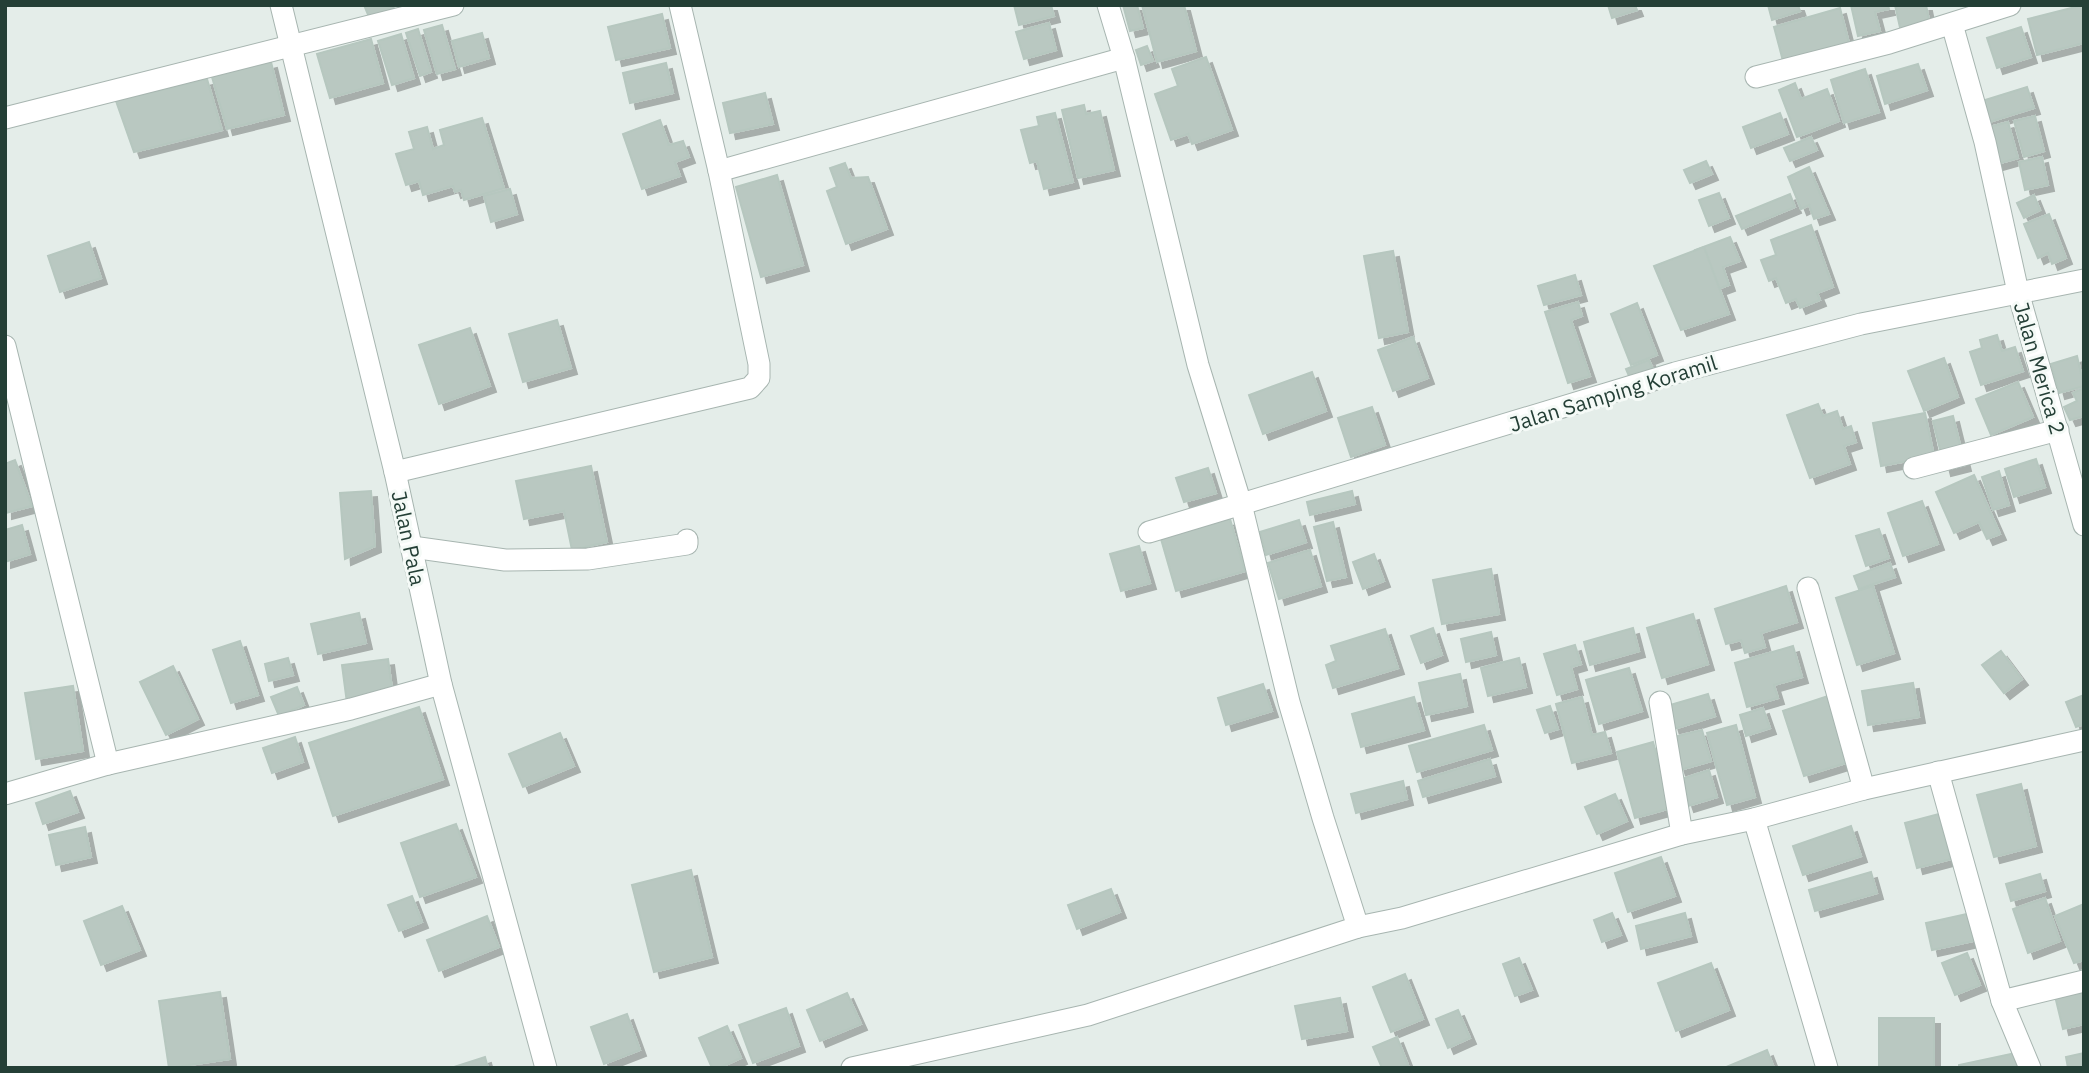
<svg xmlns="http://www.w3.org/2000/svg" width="2089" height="1073" font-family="'IBM Plex Sans',sans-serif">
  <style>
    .building { fill: #b9c8c1; stroke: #b6c7bf; stroke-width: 2; filter: url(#shadow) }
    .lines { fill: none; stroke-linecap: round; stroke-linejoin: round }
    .minor-casing { stroke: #a7b5b0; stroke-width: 23 }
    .minor { stroke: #fff; stroke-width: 21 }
    .labels { text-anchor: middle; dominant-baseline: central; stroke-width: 6; stroke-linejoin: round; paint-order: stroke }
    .street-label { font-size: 21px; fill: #243f36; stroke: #f5faf7 }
  </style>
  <defs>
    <filter id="shadow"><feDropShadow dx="6" dy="6" stdDeviation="0" flood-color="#0004"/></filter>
  </defs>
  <rect width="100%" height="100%" fill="#e4ede9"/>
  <g class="building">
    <path d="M364,5H393L394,9L369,17Z"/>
    <path d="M1014,5H1051L1054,16L1019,25Z"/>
    <path d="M1123,5H1137L1143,28L1130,31Z"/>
    <path d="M1142,5H1184L1196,51L1157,62Z"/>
    <path d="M1608,5H1635L1637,10L1612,18Z"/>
    <path d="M1768,5H1798L1800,11L1772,20Z"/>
    <path d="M1851,5H1888L1889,9L1875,12L1880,31L1858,36Z"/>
    <path d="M1895,5H1926L1930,25L1901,32Z"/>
    <path d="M2083,5L2084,43L2037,55L2028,19Z"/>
    <path d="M1840,8L1849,43L1783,61L1774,27Z"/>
    <path d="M662,14L670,48L616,60L608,27Z"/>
    <path d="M1049,23L1056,50L1024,59L1016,32Z"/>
    <path d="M442,25L455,69L437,74L424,30Z"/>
    <path d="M2021,27L2031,57L1997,68L1987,38Z"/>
    <path d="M418,29L431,72L420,76L406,33Z"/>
    <path d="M482,33L489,58L459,67L452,41Z"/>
    <path d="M401,34L414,78L392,85L378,41Z"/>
    <path d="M371,39L383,83L330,98L317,54Z"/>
    <path d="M1147,46L1153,61L1141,65L1136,50Z"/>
    <path d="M1206,57L1232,130L1192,144L1188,134L1171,140L1155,94L1178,86L1172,69Z"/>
    <path d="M271,62L284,115L227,129L212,77Z"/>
    <path d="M666,63L673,93L630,103L623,73Z"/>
    <path d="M1918,64L1927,90L1885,104L1877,76Z"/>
    <path d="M1865,69L1879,112L1844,123L1831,80Z"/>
    <path d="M207,79L222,130L134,152L116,101Z"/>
    <path d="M1795,83L1801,99L1827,89L1839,121L1797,137L1779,90Z"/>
    <path d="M2027,87L2034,108L1986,123L1979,102Z"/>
    <path d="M765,93L773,124L730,133L723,103Z"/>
    <path d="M1084,105L1086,114L1100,111L1114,170L1078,178L1062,110Z"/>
    <path d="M1055,113L1073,182L1044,189L1037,161L1030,163L1021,130L1039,126L1037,117Z"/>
    <path d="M1780,113L1788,134L1751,148L1743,127Z"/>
    <path d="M2035,116L2044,151L2024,157L2014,121Z"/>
    <path d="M482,118L504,188L464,200L461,190L455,192L453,186L423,195L419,181L406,185L396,154L414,149L409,132L427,127L433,149L444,145L440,130Z"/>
    <path d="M660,120L669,145L683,141L689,157L675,162L680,176L642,189L623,134Z"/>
    <path d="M2008,122L2018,158L1997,164L1986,128Z"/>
    <path d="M1811,137L1817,150L1790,161L1784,148Z"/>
    <path d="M2042,157L2048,185L2025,190L2019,162Z"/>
    <path d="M1706,161L1712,174L1690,183L1684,170Z"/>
    <path d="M845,163L851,178L868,177L887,229L846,244L827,191L837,187L830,168Z"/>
    <path d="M1809,167L1829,214L1814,219L1809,205L1801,209L1788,177Z"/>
    <path d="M777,175L803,265L761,277L736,187Z"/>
    <path d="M510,189L517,214L491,222L484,196Z"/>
    <path d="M1719,193L1729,218L1709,226L1699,200Z"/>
    <path d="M1790,194L1795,207L1742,229L1736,216Z"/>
    <path d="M2034,195L2040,210L2024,218L2017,203Z"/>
    <path d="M2049,214L2066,258L2052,264L2048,253L2038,258L2024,224Z"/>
    <path d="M1811,225L1833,287L1817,293L1820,300L1800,308L1796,299L1786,303L1776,278L1769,281L1761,260L1776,255L1771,240Z"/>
    <path d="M1730,237L1740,261L1723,267L1729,285L1718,289L1710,268L1703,271L1695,250Z"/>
    <path d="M89,242L101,278L60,292L48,256Z"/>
    <path d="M1704,247L1729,314L1681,330L1654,266Z"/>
    <path d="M1393,251L1408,332L1379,338L1364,256Z"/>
    <path d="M1575,275L1581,295L1544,305L1538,286Z"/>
    <path d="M1578,302L1582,316L1571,320L1590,376L1568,383L1545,312Z"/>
    <path d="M1637,303L1657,355L1631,365L1611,314Z"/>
    <path d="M557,320L571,368L523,382L509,334Z"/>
    <path d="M470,328L490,386L439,404L419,345Z"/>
    <path d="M1997,335L2002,351L2015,347L2023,371L1981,385L1970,352L1982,348L1980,340Z"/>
    <path d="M1413,337L1428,378L1393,391L1378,350Z"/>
    <path d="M2077,356L2084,386L2059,393L2051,364Z"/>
    <path d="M1944,358L1958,397L1924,411L1908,371Z"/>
    <path d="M1649,360L1658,381L1635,390L1626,369Z"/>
    <path d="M1312,372L1326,411L1263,434L1249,395Z"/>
    <path d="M2018,382L2033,417L1991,435L1976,399Z"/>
    <path d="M2084,388V416L2070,420L2064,407L2077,401L2073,393Z"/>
    <path d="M1818,404L1823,416L1837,411L1843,429L1851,426L1856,442L1844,446L1850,464L1810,478L1787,415Z"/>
    <path d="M1372,407L1385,445L1351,457L1338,418Z"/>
    <path d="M1925,413L1934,456L1881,466L1873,423Z"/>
    <path d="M1953,416L1965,465L1945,470L1933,421Z"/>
    <path d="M2036,459L2045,487L2014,497L2005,469Z"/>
    <path d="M15,460L32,506L6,513L5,464Z"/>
    <path d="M591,466L607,542L572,550L564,511L524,519L516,481Z"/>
    <path d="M1208,468L1216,493L1184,502L1176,478Z"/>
    <path d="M1999,471L2009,505L1993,510L1982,477Z"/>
    <path d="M1974,475L2000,534L1987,539L1979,522L1954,533L1936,492Z"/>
    <path d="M371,491L375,546L345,559L340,493Z"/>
    <path d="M1352,491L1355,504L1310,515L1307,502Z"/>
    <path d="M1922,501L1938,544L1903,556L1888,513Z"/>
    <path d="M1230,519L1245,571L1176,591L1161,539Z"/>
    <path d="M1299,520L1306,542L1266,555L1260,532Z"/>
    <path d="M1333,522L1346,577L1327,581L1314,527Z"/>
    <path d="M22,525L30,554L5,562V530Z"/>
    <path d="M1879,529L1889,558L1866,566L1856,536Z"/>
    <path d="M1139,546L1150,583L1121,591L1110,554Z"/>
    <path d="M1310,550L1321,586L1279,599L1268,563Z"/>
    <path d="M1374,554L1384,581L1363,589L1353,562Z"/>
    <path d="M1890,563L1895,577L1859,589L1854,576Z"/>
    <path d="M1491,569L1499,614L1442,624L1433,580Z"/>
    <path d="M1786,586L1797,622L1761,633L1765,647L1745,653L1741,640L1726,644L1715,609Z"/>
    <path d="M1873,586L1894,653L1857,665L1836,598Z"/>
    <path d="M359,613L366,643L318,654L311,624Z"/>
    <path d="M1693,614L1708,664L1662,678L1647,628Z"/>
    <path d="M1433,628L1442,655L1421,663L1411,636Z"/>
    <path d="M1633,628L1639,651L1590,665L1584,642Z"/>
    <path d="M1385,629L1398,668L1333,688L1326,665L1336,661L1331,646Z"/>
    <path d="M1491,632L1496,655L1466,662L1461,639Z"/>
    <path d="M240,641L258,695L231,703L213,650Z"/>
    <path d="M1575,645L1581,664L1571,667L1577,689L1557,695L1544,654Z"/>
    <path d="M1793,646L1802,677L1774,685L1778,698L1747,707L1735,663Z"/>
    <path d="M2001,651L2022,679L2004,693L1982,665Z"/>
    <path d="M288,658L293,675L269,681L265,664Z"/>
    <path d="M1519,658L1526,687L1488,696L1481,668Z"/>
    <path d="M388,659L393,696L347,703L342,665Z"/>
    <path d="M173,666L198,719L166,735L140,682Z"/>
    <path d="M1629,668L1642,711L1599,724L1586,680Z"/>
    <path d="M1460,674L1467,706L1426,715L1419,683Z"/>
    <path d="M1913,683L1919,717L1868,725L1862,691Z"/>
    <path d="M1263,684L1272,711L1226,725L1218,698Z"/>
    <path d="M73,686L83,751L36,759L25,693Z"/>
    <path d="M297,687L304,705L279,716L271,697Z"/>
    <path d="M1708,694L1715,716L1674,729L1667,706Z"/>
    <path d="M2084,695V724L2076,727L2066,702Z"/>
    <path d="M1828,696L1849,762L1804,776L1783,711Z"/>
    <path d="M1414,697L1424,730L1361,747L1352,714Z"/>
    <path d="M1582,697L1592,735L1605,732L1611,753L1572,763L1556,704Z"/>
    <path d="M1550,706L1558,729L1545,733L1537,710Z"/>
    <path d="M419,707L443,779L333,816L309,743Z"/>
    <path d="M1763,708L1770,728L1746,736L1740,715Z"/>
    <path d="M1484,725L1492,750L1417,772L1409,746Z"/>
    <path d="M1736,725L1755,797L1727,805L1707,733Z"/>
    <path d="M1702,730L1711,761L1680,770L1670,738Z"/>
    <path d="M560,733L574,766L523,787L509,754Z"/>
    <path d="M295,737L303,762L272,773L263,748Z"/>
    <path d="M1653,742L1671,808L1635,818L1617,752Z"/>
    <path d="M1490,759L1495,776L1423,797L1418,781Z"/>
    <path d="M1709,770L1717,797L1688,806L1679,780Z"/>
    <path d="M1403,781L1407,799L1356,813L1351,794Z"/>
    <path d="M2021,784L2036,846L1994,857L1977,795Z"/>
    <path d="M70,791L78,812L43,824L36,803Z"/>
    <path d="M1615,794L1627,821L1597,834L1585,807Z"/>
    <path d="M1939,814L1951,859L1917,868L1905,823Z"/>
    <path d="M456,824L476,877L420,897L401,843Z"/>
    <path d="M1851,826L1861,856L1803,875L1793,846Z"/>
    <path d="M85,827L91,857L56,865L49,835Z"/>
    <path d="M1661,857L1675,896L1628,912L1615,873Z"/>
    <path d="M691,870L712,957L654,972L632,885Z"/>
    <path d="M1871,872L1877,893L1815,911L1809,890Z"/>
    <path d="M2040,874L2045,891L2011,901L2006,884Z"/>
    <path d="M1111,889L1120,912L1077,929L1068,905Z"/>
    <path d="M412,896L422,922L399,931L388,905Z"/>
    <path d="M2045,898L2060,941L2028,953L2013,909Z"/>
    <path d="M2084,904V960L2074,963L2055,916Z"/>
    <path d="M122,906L140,950L101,965L84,921Z"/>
    <path d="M1976,912L1982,939L1932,950L1926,923Z"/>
    <path d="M1612,913L1621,935L1602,942L1594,920Z"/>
    <path d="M1685,913L1691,936L1641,949L1636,926Z"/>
    <path d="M487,916L499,947L439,971L427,940Z"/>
    <path d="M1967,953L1980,985L1955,995L1942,963Z"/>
    <path d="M1519,958L1532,990L1515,996L1503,964Z"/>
    <path d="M1711,963L1729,1010L1676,1031L1658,983Z"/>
    <path d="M1405,974L1423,1019L1391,1032L1373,987Z"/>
    <path d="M2084,990V1024L2063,1029L2055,996Z"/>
    <path d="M220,992L230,1059L169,1068L159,1001Z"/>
    <path d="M847,993L861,1024L820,1041L807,1010Z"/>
    <path d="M1340,998L1347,1031L1302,1039L1295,1006Z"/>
    <path d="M786,1008L799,1046L753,1063L739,1025Z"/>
    <path d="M1458,1010L1470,1038L1448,1048L1436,1019Z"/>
    <path d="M627,1014L640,1050L604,1064L591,1027Z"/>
    <rect x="1879" y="1018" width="55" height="50"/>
    <path d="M727,1026L741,1058L719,1068H712L699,1038Z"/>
    <path d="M1397,1037L1408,1065L1401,1068H1382L1373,1047Z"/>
    <path d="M1767,1050L1774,1068H1724Z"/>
    <path d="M2016,1053L2020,1068H1959V1065Z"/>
    <path d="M2084,1053V1068H2068L2066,1057Z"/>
    <path d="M485,1057L488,1068H451Z"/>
  </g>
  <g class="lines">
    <g class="minor-casing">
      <g id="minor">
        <path d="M281,5L395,472L441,684L546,1068"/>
        <path d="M1108,5L1124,58L1198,365L1241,504L1289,702L1323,818L1358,927"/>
        <path d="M1952,24L1985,142L2018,292L2084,525"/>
        <path d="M1756,77L1889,43L2010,5"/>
        <path d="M5,118L453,5"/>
        <path d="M719,171L1124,58"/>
        <path d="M5,346L108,764"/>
        <path d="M1914,468L2058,430"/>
        <path d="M395,472L750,388L759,378V364L719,171L680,5"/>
        <path d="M1149,532L1675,373L1861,324L2084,280"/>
        <path d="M412,547L505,560L588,559L687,544V540"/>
        <path d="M1808,588L1864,789"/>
        <path d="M1660,702L1682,834"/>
        <path d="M1938,772L2002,1001L2030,1068"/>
        <path d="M5,794L108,764L351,709L441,684"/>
        <path d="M1754,819L1827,1068"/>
        <path d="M2002,1001L2084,981"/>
        <path d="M852,1068L1088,1015L1358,927L1402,918L1682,834L1754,819L1864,789L2084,740"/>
      </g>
    </g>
    <use href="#minor" class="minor"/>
  </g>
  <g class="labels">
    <g class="street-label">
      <text transform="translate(2040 368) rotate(74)">Jalan Merica 2</text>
      <text transform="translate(1613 393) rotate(-17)">Jalan Samping Koramil</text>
      <text transform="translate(409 538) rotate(78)">Jalan Pala</text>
    </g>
  </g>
  <rect width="2089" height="1073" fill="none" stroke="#243f36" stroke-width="14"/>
</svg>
